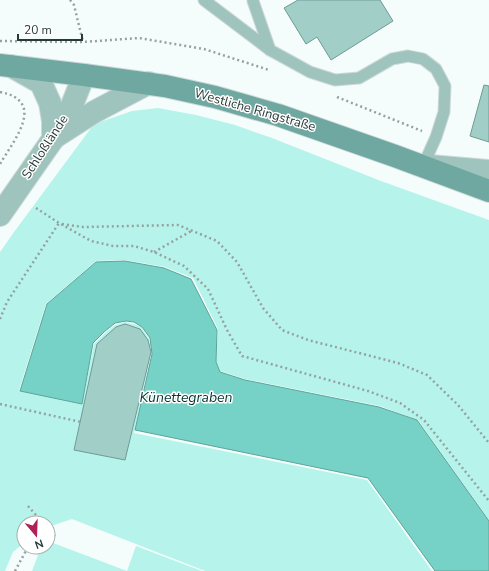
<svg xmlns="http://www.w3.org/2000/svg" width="489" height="571" font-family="'Nunito Sans',sans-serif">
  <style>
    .green { fill: #b6f4eb }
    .water { fill: #76d2c6; stroke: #5ea49b }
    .building { fill: #a1cfc8; stroke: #6f9b95 }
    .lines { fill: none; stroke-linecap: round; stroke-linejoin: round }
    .service-casing { stroke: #cfdad9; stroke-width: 13 }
    .minor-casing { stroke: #cfdad9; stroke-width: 24 }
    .tertiary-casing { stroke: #cfdad9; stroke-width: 24 }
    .secondary-casing { stroke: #cfdad9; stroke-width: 24 }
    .path { stroke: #94a2a0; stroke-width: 2.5; stroke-dasharray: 2 3; stroke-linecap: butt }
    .service { stroke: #9fc4be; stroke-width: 11 }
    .minor { stroke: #9fc4be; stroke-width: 22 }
    .tertiary { stroke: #9fc4be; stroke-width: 22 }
    .secondary { stroke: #6fa8a0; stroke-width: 22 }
    .labels { text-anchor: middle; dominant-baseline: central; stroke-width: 3; stroke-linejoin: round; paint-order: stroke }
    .street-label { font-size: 13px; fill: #273a37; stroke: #fff }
    .water-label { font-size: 14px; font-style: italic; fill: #063430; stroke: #fff }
  </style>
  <rect width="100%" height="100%" fill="#f4fdfc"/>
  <g class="green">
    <path d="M158,108L196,115L235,125L272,138L381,181L489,220V520L418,420L380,406L245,379L220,371L216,362L218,329L193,278L165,267L125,260L96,261L46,304L19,390L82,404L94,344L105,333L115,325L125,322L134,324L141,327L149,339L151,353L134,433L367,480L432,571H205L72,519L48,527V523H24V543L13,552L5,571H0V252L14,232L94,124L132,111Z"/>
    <path d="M48,541L127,571L136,546L202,571H32L41,547H48Z"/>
  </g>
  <path class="water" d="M125,261L164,268L191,279L217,330L216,362L220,372L245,380L379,407L417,420L489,521V571H435L368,478L135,430L152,354L150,338L142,327L134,322L126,321L115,323L104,332L93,343L82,404L20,391L47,304L96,262Z"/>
  <g class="building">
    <path d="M298,0H380L393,21L331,60L317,37L306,44L284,8Z"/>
    <path d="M484,85L489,86V142L470,136Z"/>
    <path d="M125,324L140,329L148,340L151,352L125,460L74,450L97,344L116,327Z"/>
  </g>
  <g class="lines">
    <g class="service-casing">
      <g id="service">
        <path d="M204,0L270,50"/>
        <path d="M253,1L270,50L310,72L335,80L359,78L392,59L408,56L423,59L436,69L445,86L444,112L436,137L423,166"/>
      </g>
    </g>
    <g class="minor-casing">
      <path id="minor" d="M430,166L489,171"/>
    </g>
    <g class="tertiary-casing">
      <g id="tertiary">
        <path d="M11,66L41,83L50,103L53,121V139"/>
        <path d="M55,137L94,112L149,83"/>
        <path d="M0,215L53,139L72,105L84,75"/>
      </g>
    </g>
    <g class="secondary-casing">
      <path id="secondary" d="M0,65L84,75L165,86L215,97L278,115L395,156L489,191"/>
    </g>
    <g class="path">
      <path d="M70,0L74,5L83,42"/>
      <path d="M0,41L83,42L139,38L204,49L269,70"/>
      <path d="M0,92C47,101 14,140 0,164"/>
      <path d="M337,97L422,131"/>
      <path d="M36,208L59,223L91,241L113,246H134L154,252L184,266L208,289L227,330L242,356L368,391L400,403L424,420L489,501"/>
      <path d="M62,224L83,227L178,225L217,241L237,262L263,308L282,330L308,340L398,363L427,375L458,405L489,443"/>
      <path d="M154,252L193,230"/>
      <path d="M0,319L7,302L59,223"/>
      <path d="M0,404L81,422"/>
      <path d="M28,506L43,523"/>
      <path d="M48,528L55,536"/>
      <path d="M48,536H55"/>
      <path d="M15,571L28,547"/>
    </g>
    <use href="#service" class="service"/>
    <use href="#minor" class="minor"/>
    <use href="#tertiary" class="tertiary"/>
    <use href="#secondary" class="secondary"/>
  </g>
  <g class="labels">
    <g class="street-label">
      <text transform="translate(255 110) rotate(16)">Westliche Ringstraße</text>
      <text transform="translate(45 147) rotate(-57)">Schloßlände</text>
    </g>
    <g class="water-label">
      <text x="186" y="397">Künettegraben</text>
    </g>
  </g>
  <g transform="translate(36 535) rotate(161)"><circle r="19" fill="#ffffff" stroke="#a9b0af"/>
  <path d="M0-3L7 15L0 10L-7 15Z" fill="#b12157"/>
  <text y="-6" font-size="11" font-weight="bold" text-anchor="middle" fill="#273a37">N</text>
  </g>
  <path d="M18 34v6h64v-6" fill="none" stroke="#273a37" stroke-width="2"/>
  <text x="24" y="34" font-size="12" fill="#273a37" stroke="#ffffff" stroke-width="3" paint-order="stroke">20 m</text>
</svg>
